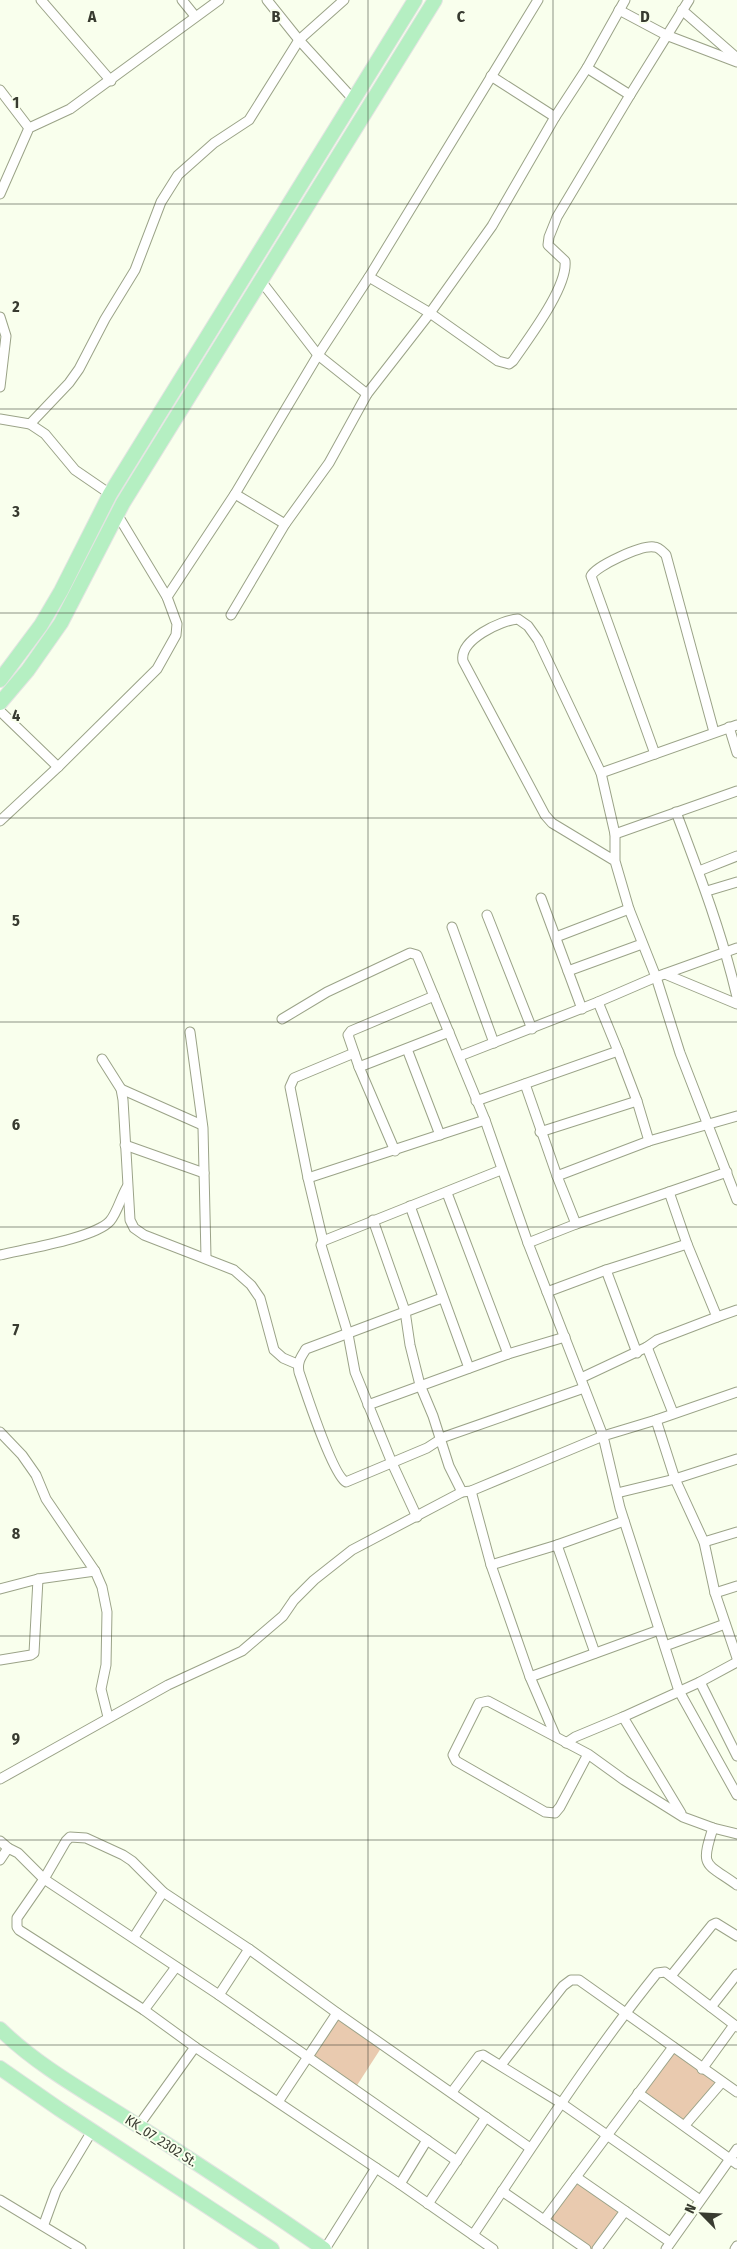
<svg xmlns="http://www.w3.org/2000/svg" width="737" height="2249" font-family="'Fira Sans Condensed',sans-serif">
  <style>
    .park { fill: #e9caaf }
    .lines { fill: none; stroke-linecap: round; stroke-linejoin: round }
    .minor-casing { stroke: #9ba388; stroke-width: 11 }
    .primary-casing { stroke: #e3e4e2; stroke-width: 16 }
    .minor { stroke: #fff; stroke-width: 9 }
    .primary { stroke: #b5efc2; stroke-width: 14 }
    .grid { fill: none; stroke: #383b30; stroke-width: 1; stroke-opacity: 0.55 }
    .labels { text-anchor: middle; dominant-baseline: central; stroke-width: 4; stroke-linejoin: round; paint-order: stroke }
    .street-label { font-size: 14px; fill: #383b30; stroke: #f9ffed }
    .grid-label { font-size: 16px; text-anchor: middle; font-weight: bold; fill: #383b30; stroke: #f9ffed; stroke-width: 4; stroke-linejoin: round; paint-order: stroke }
  </style>
  <rect width="100%" height="100%" fill="#f9ffed"/>
  <g class="park">
    <path d="M337,2013L383,2045L354,2090L307,2057Z"/>
    <path d="M673,2047L722,2082L685,2125L638,2093Z"/>
    <path d="M576,2177L625,2211L597,2249H586L544,2220Z"/>
  </g>
  <g class="lines">
    <g class="minor-casing">
      <g id="minor">
        <path d="M41,0L111,81"/>
        <path d="M182,0L195,16"/>
        <path d="M267,0L299,40L353,99"/>
        <path d="M619,10L666,35L737,62"/>
        <path d="M682,10L737,58"/>
        <path d="M587,68L630,95"/>
        <path d="M491,76L555,117"/>
        <path d="M0,90L29,128"/>
        <path d="M0,194L29,128L70,109L219,0"/>
        <path d="M369,277L430,313L498,361L509,364L513,361C528,339 568,287 565,261L548,245L549,237L557,217L630,95L689,0"/>
        <path d="M261,281L318,355L367,394"/>
        <path d="M0,317L6,336L0,387"/>
        <path d="M0,419L30,424L45,434L75,470L110,494"/>
        <path d="M30,424L69,383L79,369L105,319L135,270L161,202L178,175L214,143L249,120L299,40L344,0"/>
        <path d="M235,494L285,524"/>
        <path d="M167,597L235,494L318,355L369,277L538,0"/>
        <path d="M231,615L285,524L329,463L367,394L430,313L492,226L555,117L587,68L625,0"/>
        <path d="M0,711L58,767"/>
        <path d="M729,727L737,753"/>
        <path d="M655,754L591,576C596,566 641,545 654,547C659,547 663,552 666,555L714,732"/>
        <path d="M601,773L737,725"/>
        <path d="M676,812C699,873 722,933 737,997"/>
        <path d="M0,821L58,767L157,669L176,635L177,624L167,597L117,514"/>
        <path d="M615,834L737,791"/>
        <path d="M615,861L552,823L545,815L463,661C459,640 501,620 518,619L528,626L538,640L601,773L615,834V861L629,909L656,977L680,1053L737,1200"/>
        <path d="M699,871L737,856"/>
        <path d="M707,891L737,882"/>
        <path d="M541,898L582,1009"/>
        <path d="M487,915L532,1029"/>
        <path d="M452,927L494,1043"/>
        <path d="M556,937L629,909"/>
        <path d="M568,971L642,944"/>
        <path d="M665,974L737,1004"/>
        <path d="M282,1019L327,992L410,953L417,955L485,1120L528,1243"/>
        <path d="M190,1032L203,1128L206,1257"/>
        <path d="M407,1049L440,1135"/>
        <path d="M618,1051L598,1002L656,977L737,948"/>
        <path d="M354,1053L294,1078L290,1087L308,1178L323,1241L321,1245L348,1334L355,1372L392,1463L417,1517"/>
        <path d="M460,1056L598,1002"/>
        <path d="M102,1059L121,1089L123,1100L130,1220L134,1228L144,1235L234,1270L251,1285L260,1298L274,1350L283,1358L297,1364"/>
        <path d="M359,1067L449,1032"/>
        <path d="M525,1084L557,1176"/>
        <path d="M121,1089L202,1125"/>
        <path d="M476,1101L618,1051L637,1101L649,1141"/>
        <path d="M540,1132L637,1101"/>
        <path d="M125,1145L204,1173"/>
        <path d="M395,1151L359,1067L348,1035L351,1031L434,996"/>
        <path d="M308,1178L485,1120"/>
        <path d="M669,1192L687,1244L717,1317L737,1310"/>
        <path d="M447,1193L508,1354"/>
        <path d="M410,1206L469,1368"/>
        <path d="M373,1220L405,1311L410,1345L420,1385L433,1416L449,1466L462,1492"/>
        <path d="M576,1224L727,1172"/>
        <path d="M323,1241L501,1170"/>
        <path d="M0,1255C25,1249 95,1238 110,1221C117,1213 121,1197 127,1187"/>
        <path d="M606,1270L637,1353"/>
        <path d="M547,1292L606,1270L687,1244"/>
        <path d="M442,1298L306,1349C301,1357 297,1362 299,1372C305,1390 333,1476 346,1482L427,1448L444,1437L584,1388"/>
        <path d="M647,1347L657,1340L717,1317"/>
        <path d="M581,1378L647,1347L673,1413"/>
        <path d="M737,1392L656,1420L603,1436L620,1508L679,1691L737,1795"/>
        <path d="M368,1405L508,1354L565,1337"/>
        <path d="M656,1420L675,1479L704,1542L715,1593L737,1658"/>
        <path d="M0,1432L22,1455L36,1475L46,1499L95,1571L102,1587L107,1612L106,1665L101,1689L108,1717"/>
        <path d="M471,1491L491,1565"/>
        <path d="M617,1493L675,1479L737,1459"/>
        <path d="M704,1542L737,1532"/>
        <path d="M0,1589L38,1579L95,1571"/>
        <path d="M715,1593L737,1586"/>
        <path d="M665,1646L725,1624"/>
        <path d="M595,1653L557,1545L624,1521"/>
        <path d="M0,1660L31,1655L34,1653L38,1579"/>
        <path d="M530,1677L659,1630"/>
        <path d="M700,1682L737,1756"/>
        <path d="M623,1717L681,1813"/>
        <path d="M555,1735L530,1677L491,1565L557,1545"/>
        <path d="M566,1743L575,1737L623,1717L700,1682L737,1662"/>
        <path d="M588,1754L560,1807L555,1813L545,1812L456,1761L453,1755L479,1703L488,1701L588,1754L624,1780L683,1817L713,1828L737,1834"/>
        <path d="M0,1779L168,1685L242,1651L283,1616L294,1600L314,1580L352,1550L462,1492L471,1491L603,1436L528,1243L576,1224L557,1176L649,1141L737,1116"/>
        <path d="M713,1828C700,1868 705,1862 737,1885"/>
        <path d="M0,1841L8,1848"/>
        <path d="M0,1860L8,1848L18,1853L44,1879L219,1995L457,2161"/>
        <path d="M134,1937L163,1892"/>
        <path d="M671,1976L712,1925L716,1923L737,1936"/>
        <path d="M219,1995L249,1949"/>
        <path d="M711,2007L737,1974"/>
        <path d="M144,2010L176,1967"/>
        <path d="M501,2065L563,1986L571,1980H579L737,2092"/>
        <path d="M702,2069L734,2025"/>
        <path d="M452,2092L479,2056L483,2055L561,2103L700,2200"/>
        <path d="M638,2093L737,2164"/>
        <path d="M278,2102L337,2013"/>
        <path d="M139,2125L195,2047"/>
        <path d="M685,2125L722,2082"/>
        <path d="M576,2177L670,2242"/>
        <path d="M400,2184L427,2140"/>
        <path d="M502,2191L586,2249"/>
        <path d="M0,2200L81,2249"/>
        <path d="M428,2204L486,2117"/>
        <path d="M544,2220L673,2047"/>
        <path d="M44,2224L56,2191L92,2131"/>
        <path d="M473,2235C533,2146 590,2056 657,1973L665,1972L737,2027"/>
        <path d="M325,2249L376,2168"/>
        <path d="M493,2249L400,2184L195,2047L144,2010L19,1930L17,1927V1918L44,1879L66,1841L70,1837L86,1838L123,1855L132,1861L163,1892L249,1949L337,2013L530,2148"/>
        <path d="M597,2249L625,2211"/>
        <path d="M666,2249L737,2149"/>
        <path d="M735,2249L737,2246"/>
      </g>
    </g>
    <g class="primary-casing">
      <g id="primary">
        <path d="M0,680L41,625L61,591L110,494L415,0"/>
        <path d="M0,703L28,670L61,623L123,503L435,0"/>
        <path d="M0,2029C40,2068 91,2095 137,2125C200,2165 263,2207 324,2249"/>
        <path d="M0,2068L59,2109L272,2249"/>
      </g>
    </g>
    <use href="#minor" class="minor"/>
    <use href="#primary" class="primary"/>
  </g>
  <path class="grid" d="M184,0V2249M368,0V2249M553,0V2249M0,204H737M0,409H737M0,613H737M0,818H737M0,1022H737M0,1227H737M0,1431H737M0,1636H737M0,1840H737M0,2045H737"/>
  <g class="labels">
    <g class="street-label">
      <text transform="translate(161 2141) rotate(33)">KK_07_2302 St.</text>
    </g>
  </g>
  <g class="grid-label">
    <text x="92" y="22">A</text>
    <text x="276" y="22">B</text>
    <text x="461" y="22">C</text>
    <text x="645" y="22">D</text>
    <text x="16" y="108">1</text>
    <text x="16" y="312">2</text>
    <text x="16" y="517">3</text>
    <text x="16" y="721">4</text>
    <text x="16" y="926">5</text>
    <text x="16" y="1130">6</text>
    <text x="16" y="1335">7</text>
    <text x="16" y="1539">8</text>
    <text x="16" y="1744">9</text>
  </g>
  <g transform="translate(702 2214) rotate(294)" stroke="#f9ffed" stroke-width="4" paint-order="stroke">
  <path d="M0-4L9 19L0 12L-9 19Z" fill="#383b30"/>
  <text y="-8" font-size="14" font-weight="bold" text-anchor="middle" fill="#383b30">N</text>
  </g>
</svg>
